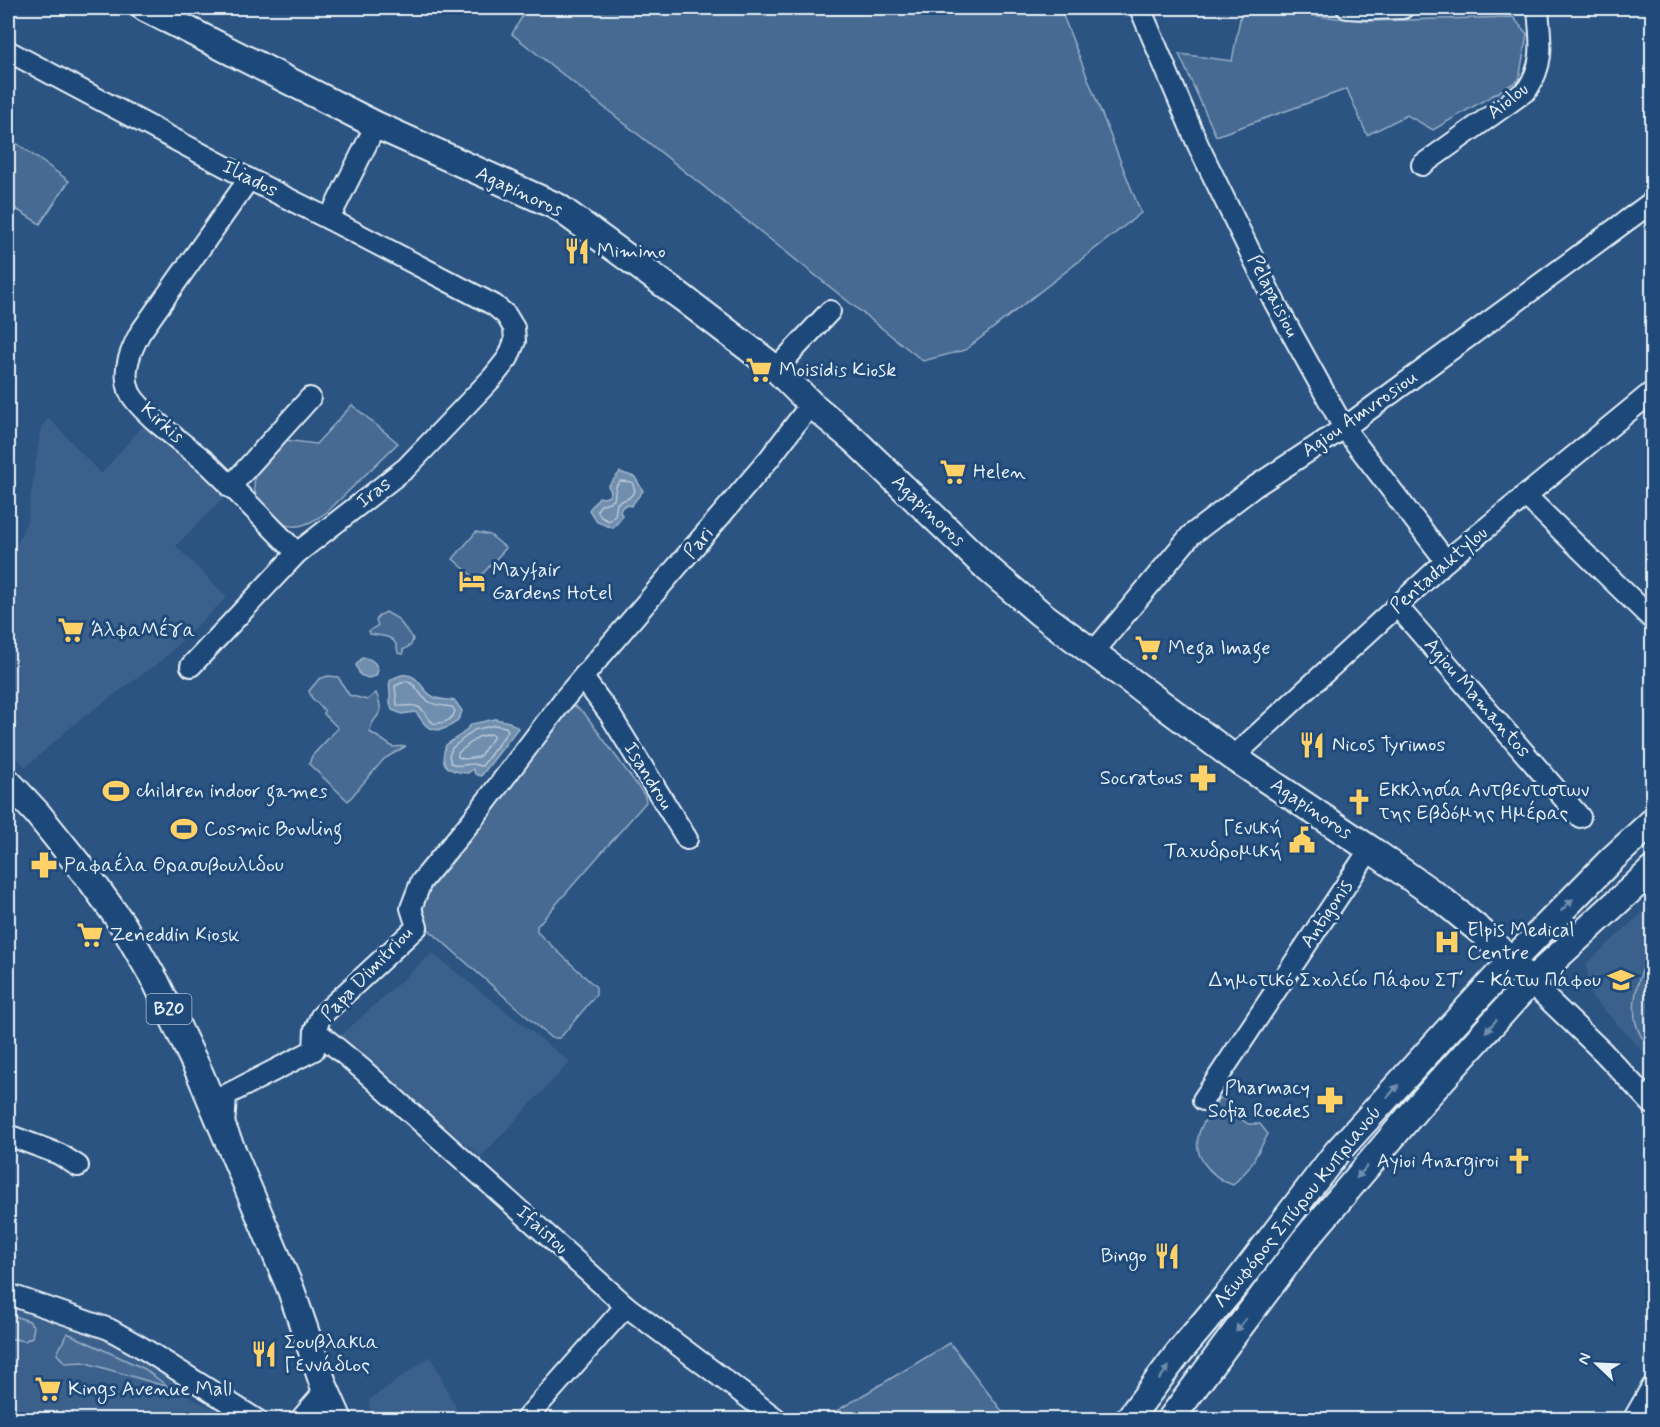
<svg xmlns="http://www.w3.org/2000/svg" width="1660" height="1427" font-family="Mynerve,sans-serif">
  <style>
    .built { fill: #3a608b }
    .green { fill: #476b93; stroke: #98aec6; stroke-width: 1.5 }
    .water { fill: #708ead; stroke: #a0b6cb; stroke-width: 1.5 }
    .lines { fill: none; stroke-linecap: round; stroke-linejoin: round }
    .shore { stroke: #b8c9da; stroke-width: 1.5 }
    .minor-casing { stroke: #e8f1f8; stroke-width: 24 }
    .major-casing { stroke: #e8f1f8; stroke-width: 30 }
    .minor { stroke: #1f4a7a; stroke-width: 20 }
    .major { stroke: #1f4a7a; stroke-width: 26 }
    .oneway { fill: #6f8dac }
    .labels { text-anchor: middle; dominant-baseline: central; stroke-width: 6; stroke-linejoin: round; paint-order: stroke }
    .shield { fill: #1f4a7a; stroke: #acbfd2; stroke-width: 1.5 }
    .shield-label { font-size: 18px; font-weight: bold; fill: #e8f1f8 }
    .street-label { font-size: 20px; fill: #e8f1f8; stroke: #1f4a7a }
    .poi-label { font-size: 20px; fill: #e8f1f8; stroke: #1f4a7a; text-anchor: start }
  </style>
  <rect width="100%" height="100%" fill="#2b5482"/>
  <filter id="ink" filterUnits="userSpaceOnUse"><feTurbulence type="fractalNoise" baseFrequency=".0167" numOctaves="2"/><feDisplacementMap in="SourceGraphic" scale="12" xChannelSelector="R" yChannelSelector="G"/><feConvolveMatrix kernelMatrix="1 2 1 2 8 2 1 2 1" color-interpolation-filters="sRGB"/></filter>
  <g filter="url(#ink)">
    <g class="built">
      <path d="M49,418L101,474L147,421L226,495L176,546L227,597L161,661L78,721L26,767L8,752V563L27,521L41,427Z"/>
      <path d="M1652,904V1061L1591,996L1586,964Z"/>
      <path d="M432,953L570,1062L481,1157L339,1037Z"/>
      <path d="M8,1305L68,1322L152,1363L193,1399L235,1419H8Z"/>
      <path d="M431,1356L461,1419H372L369,1400Z"/>
    </g>
    <g class="green">
      <path d="M527,8H1060L1141,213L965,350L923,361L512,34Z"/>
      <path d="M1242,8L1366,21L1513,17L1527,34L1519,80L1433,130L1407,115L1367,135L1347,89L1216,136L1179,54L1232,61Z"/>
      <path d="M8,137L69,181L40,224L8,204Z"/>
      <path d="M352,405L398,443L327,512C318,518 308,525 297,526C273,529 245,494 257,472C263,460 276,450 285,440L316,444Z"/>
      <path d="M476,532L490,535L506,548L477,580L453,559Z"/>
      <path d="M386,612L398,619L413,639L411,645L403,650V654L398,653C396,634 384,637 370,634L369,631L378,625L376,621L378,616Z"/>
      <path d="M328,676L338,677L349,695L367,700L376,693C388,720 371,713 370,732L393,747L406,746L384,759L348,801L309,764L312,756L338,728L324,714V710L312,698L309,691L319,679Z"/>
      <path d="M575,706L585,714L645,796L646,802L537,926V932L596,987V995L560,1038H551L426,927L421,916L420,899L565,709Z"/>
      <path d="M1652,953V1048C1649,1044 1642,1039 1640,1034C1628,1011 1637,973 1652,953Z"/>
      <path d="M1220,1098L1232,1102L1233,1113L1248,1124H1260L1268,1134L1249,1168L1233,1185C1220,1181 1211,1173 1203,1162C1188,1138 1206,1118 1220,1098Z"/>
      <path d="M8,1314L29,1321L34,1327L32,1337L25,1341L8,1338Z"/>
      <path d="M67,1333L145,1369L168,1387L83,1362L65,1363L57,1354Z"/>
      <path d="M950,1343L1008,1419H823Z"/>
    </g>
    <g class="water">
      <path d="M620,472L635,477L643,491L631,506L627,505L622,507L620,512L623,516L613,528L597,522L589,510L599,497L604,498L609,496L611,491L608,486Z"/>
      <path d="M362,658C370,658 376,662 378,670L376,676L368,678L360,675L356,665Z"/>
      <path d="M402,675C419,673 420,689 432,696C440,701 447,699 455,701L462,711C459,724 441,735 428,727C422,723 420,716 415,712L402,714L392,710C389,703 390,701 390,694C389,680 387,680 402,675Z"/>
      <path d="M495,719L509,722L518,728L481,776L475,774L473,769L468,773C449,772 438,766 446,745L462,734L472,724Z"/>
    </g>
    <g class="lines">
      <g class="shore">
        <path d="M620,481L632,482L635,491L629,498L617,503L615,516L609,521L601,517L597,510L601,505L614,500L616,486Z"/>
        <path d="M406,681C416,684 417,691 424,698C432,706 442,705 452,707L455,711C453,721 442,724 433,723C427,718 425,710 418,707C411,703 404,708 397,705L395,686Z"/>
        <path d="M495,725L506,727L508,731L482,766C479,766 476,764 473,764C464,764 459,768 451,763L449,756L452,748L474,730Z"/>
        <path d="M490,734L493,735V738L479,757L464,759L458,757V753L478,737Z"/>
      </g>
      <g class="minor-casing">
        <g id="minor">
          <path d="M1140,8L1198,145L1275,303L1344,428L1446,561"/>
          <path d="M1347,8L1370,9L1403,8"/>
          <path d="M8,51L249,179L329,219L494,305L506,315L514,328L515,341L508,358L493,377L406,468L297,553L191,666"/>
          <path d="M1422,165L1527,90C1546,61 1540,40 1538,8"/>
          <path d="M249,179L140,333C131,350 122,370 129,390C135,409 188,447 206,462C237,491 267,523 297,553"/>
          <path d="M329,219L376,125"/>
          <path d="M776,369L830,311"/>
          <path d="M230,487L310,398"/>
          <path d="M1525,495L1652,619"/>
          <path d="M1397,606L1580,817"/>
          <path d="M1092,654L1191,535L1254,487L1344,428L1652,202"/>
          <path d="M583,678L609,713L687,839"/>
          <path d="M1233,757L1446,561L1652,392"/>
          <path d="M1530,982L1603,1052L1652,1104"/>
          <path d="M315,1030L362,1069L626,1306L778,1420"/>
          <path d="M1203,1100L1370,849"/>
          <path d="M224,1128L226,1095L314,1050L315,1030L321,1016L417,927L411,908L421,882L473,819L564,699L769,459L811,404"/>
          <path d="M8,1135L59,1154L78,1166"/>
          <path d="M8,1294L109,1329L141,1347L257,1420"/>
          <path d="M300,1420L319,1398L324,1386"/>
          <path d="M525,1420L626,1306"/>
          <path d="M1633,1420L1652,1387"/>
        </g>
      </g>
      <g class="major-casing">
        <g id="major">
          <path d="M145,8L376,125L558,207L683,298L776,369L811,404L854,440L987,568L1041,614L1233,757L1370,849L1441,899L1484,934L1530,982"/>
          <path d="M8,782L37,813L90,879L123,925L156,982L200,1074L291,1290L324,1386L339,1420"/>
          <path d="M1128,1420L1177,1355L1234,1287L1337,1152L1502,971L1611,860L1652,822"/>
          <path d="M1170,1420L1303,1242L1420,1104L1530,982L1652,870"/>
        </g>
      </g>
      <use href="#minor" class="minor"/>
      <use href="#major" class="major"/>
    </g>
    <defs><path id="oneway-solid" d="M-6-.8H1V-3.2L6.5 0L1 3.2V.8H-6Z" transform="scale(1.5)"/></defs>
    <g class="oneway">
      <use href="#oneway-solid" transform="translate(1567 905) rotate(-45)"/>
      <use href="#oneway-solid" transform="translate(1491 1026) rotate(132)"/>
      <use href="#oneway-solid" transform="translate(1393 1091) rotate(-48)"/>
      <use href="#oneway-solid" transform="translate(1362 1172) rotate(131)"/>
      <use href="#oneway-solid" transform="translate(1241 1325) rotate(127)"/>
      <use href="#oneway-solid" transform="translate(1164 1373) rotate(-53)"/>
    </g>
  </g>
  <defs>
    <g id="restaurant-bare" transform="scale(2.07)"><path d="M-5-6h1v4h1v-4h1v4h1v-4h1v5L-1.5 .5V6h-2V.5L-5-1ZM5-6V6H3V1.5H1.5Q1.5-4 5-6Z" fill="#ffd166" stroke="#1f4a7a" stroke-width="2.5" paint-order="stroke"/></g>
    <g id="supermarket-bare" transform="scale(2.07)"><path d="M-6-5.5h2.5l.6 2H6L4.5 2H-2.5L-4.4-4H-6ZM-1.5 3.2a1.3 1.3 0 1 0 .1 0ZM3 3.2a1.3 1.3 0 1 0 .1 0Z" fill="#ffd166" stroke="#1f4a7a" stroke-width="2.5" paint-order="stroke"/></g>
    <g id="hotel-bare" transform="scale(2.07)"><path d="M-6-4.5h1.5V1H6V5H4.5V3h-9V5H-6ZM-4 0a1.8 1.8 0 1 1 3.6 0ZM.5 0V-2.5h3Q6-2.5 6 0Z" fill="#ffd166" stroke="#1f4a7a" stroke-width="2.5" paint-order="stroke"/></g>
    <g id="pharmacy-bare" transform="scale(2.07)"><path d="M-2-6h4v4h4v4h-4v4h-4v-4h-4v-4h4Z" fill="#ffd166" stroke="#1f4a7a" stroke-width="2.5" paint-order="stroke"/></g>
    <g id="stadium-bare" transform="scale(2.07)"><path d="M0-5a6.5 5 0 1 0 0 10a6.5 5 0 1 0 0-10ZM-3.5-1.8h7v3.6h-7Z" fill="#ffd166" stroke="#1f4a7a" stroke-width="2.5" paint-order="stroke"/></g>
    <g id="church-bare" transform="scale(2.07)"><path d="M-1.2-6h2.4v3.5h3.3v2.4h-3.3V6h-2.4V-.1h-3.3v-2.4h3.3Z" fill="#ffd166" stroke="#1f4a7a" stroke-width="2.5" paint-order="stroke"/></g>
    <g id="civic-bare" transform="scale(2.07)"><path d="M-.6-6.5H3V-4.5H.6V-3L4-1V1h2V6H-6V1h2V-1L-.6-3ZM-1.2 2.5V6h2.4V2.5Z" fill="#ffd166" stroke="#1f4a7a" stroke-width="2.5" paint-order="stroke"/></g>
    <g id="hospital-bare" transform="scale(2.07)"><path d="M-5-5h3v3.5h4V-5h3V5h-3V1.5h-4V5h-3Z" fill="#ffd166" stroke="#1f4a7a" stroke-width="2.5" paint-order="stroke"/></g>
    <g id="school-bare" transform="scale(2.07)"><path d="M0-5L7-2L0 1L-7-2ZM-4 1L0 2.5L4 1V4Q0 6-4 4Z" fill="#ffd166" stroke="#1f4a7a" stroke-width="2.5" paint-order="stroke"/></g>
  </defs>
  <g fill-rule="evenodd">
    <use href="#restaurant-bare" x="577" y="251"/>
    <use href="#supermarket-bare" x="759" y="370"/>
    <use href="#supermarket-bare" x="953" y="472"/>
    <use href="#hotel-bare" x="472" y="581"/>
    <use href="#supermarket-bare" x="71" y="630"/>
    <use href="#supermarket-bare" x="1148" y="648"/>
    <use href="#restaurant-bare" x="1312" y="745"/>
    <use href="#pharmacy-bare" x="1203" y="778"/>
    <use href="#stadium-bare" x="116" y="791"/>
    <use href="#church-bare" x="1359" y="802"/>
    <use href="#stadium-bare" x="184" y="829"/>
    <use href="#civic-bare" x="1302" y="840"/>
    <use href="#pharmacy-bare" x="44" y="865"/>
    <use href="#supermarket-bare" x="90" y="935"/>
    <use href="#hospital-bare" x="1447" y="942"/>
    <use href="#school-bare" x="1621" y="980"/>
    <use href="#pharmacy-bare" x="1330" y="1100"/>
    <use href="#church-bare" x="1519" y="1161"/>
    <use href="#restaurant-bare" x="1167" y="1256"/>
    <use href="#restaurant-bare" x="264" y="1354"/>
    <use href="#supermarket-bare" x="48" y="1389"/>
  </g>
  <g class="labels">
    <rect class="shield" x="146.5" y="994" width="45" height="30" rx="4.5"/>
    <g class="shield-label">
      <text x="169" y="1009">B20</text>
    </g>
    <g class="street-label">
      <text transform="translate(1508 101) rotate(-39)">Aiolou</text>
      <text transform="translate(250 179) rotate(27)">Iliados</text>
      <text transform="translate(519 192) rotate(25)">Agapinoros</text>
      <text transform="translate(1273 296) rotate(63)">Pelapaisiou</text>
      <text transform="translate(1360 414) rotate(-35)">Agiou Amvrosiou</text>
      <text transform="translate(162 423) rotate(42)">Kirkis</text>
      <text transform="translate(374 493) rotate(-38)">Iras</text>
      <text transform="translate(928 511) rotate(44)">Agapinoros</text>
      <text transform="translate(699 543) rotate(-50)">Pari</text>
      <text transform="translate(1439 570) rotate(-41)">Pentadaktylou</text>
      <text transform="translate(1477 698) rotate(49)">Agiou Mamantos</text>
      <text transform="translate(648 776) rotate(58)">Isandrou</text>
      <text transform="translate(1311 809) rotate(34)">Agapinoros</text>
      <text transform="translate(1327 914) rotate(-56)">Antigonis</text>
      <text transform="translate(367 974) rotate(-46)">Papa Dimitriou</text>
      <text transform="translate(1298 1207) rotate(-51)">Λεωφόρος Σπύρου Κυπριανού</text>
      <text transform="translate(542 1230) rotate(42)">Ifaistou</text>
    </g>
    <g class="poi-label">
      <text x="597" y="251">Mimino</text>
      <text x="779" y="370">Moisidis Kiosk</text>
      <text x="973" y="472">Helen</text>
      <text x="492" y="570">Mayfair<tspan x="492" dy="23">Gardens Hotel</tspan></text>
      <text x="91" y="630">ΆλφαΜέγα</text>
      <text x="1168" y="648">Mega Image</text>
      <text x="1332" y="745">Nicos Tyrimos</text>
      <text x="1183" y="778" text-anchor="end">Socratous</text>
      <text x="1379" y="790">Εκκλησία Αντβεντιστων<tspan x="1379" dy="23">της Εβδόμης Ημέρας</tspan></text>
      <text x="136" y="791">children indoor games</text>
      <text x="1282" y="828" text-anchor="end">Γενική<tspan x="1282" dy="23">Ταχυδρομική</tspan></text>
      <text x="204" y="829">Cosmic Bowling</text>
      <text x="64" y="865">Ραφαέλα Θρασυβουλιδου</text>
      <text x="1467" y="930">Elpis Medical<tspan x="1467" dy="23">Centre</tspan></text>
      <text x="110" y="935">Zeneddin Kiosk</text>
      <text x="1601" y="980" text-anchor="end">Δημοτικό Σχολείο Πάφου ΣΤ΄ - Κάτω Πάφου</text>
      <text x="1310" y="1088" text-anchor="end">Pharmacy<tspan x="1310" dy="23">Sofia Roedes</tspan></text>
      <text x="1499" y="1161" text-anchor="end">Ayioi Anargiroi</text>
      <text x="1147" y="1256" text-anchor="end">Bingo</text>
      <text x="284" y="1342">Σουβλακια<tspan x="284" dy="23">Γεννάδιος</tspan></text>
      <text x="68" y="1389">Kings Avenue Mall</text>
    </g>
  </g>
  <rect width="1660" height="1427" fill="none" stroke="#1f4a7a" stroke-width="30"/>
  <rect x="15" y="15" width="1630" height="1397" fill="none" stroke="#e8f1f8" stroke-width="2" filter="url(#ink)"/>
  <g transform="translate(1597 1364) rotate(293)" stroke="#1f4a7a" stroke-width="4.5" paint-order="stroke">
  <path d="M0-4.5L10 22L0 15L-10 22Z" fill="#e8f1f8"/>
  <text y="-9" font-size="16" font-weight="bold" text-anchor="middle" fill="#e8f1f8">N</text>
  </g>
</svg>
